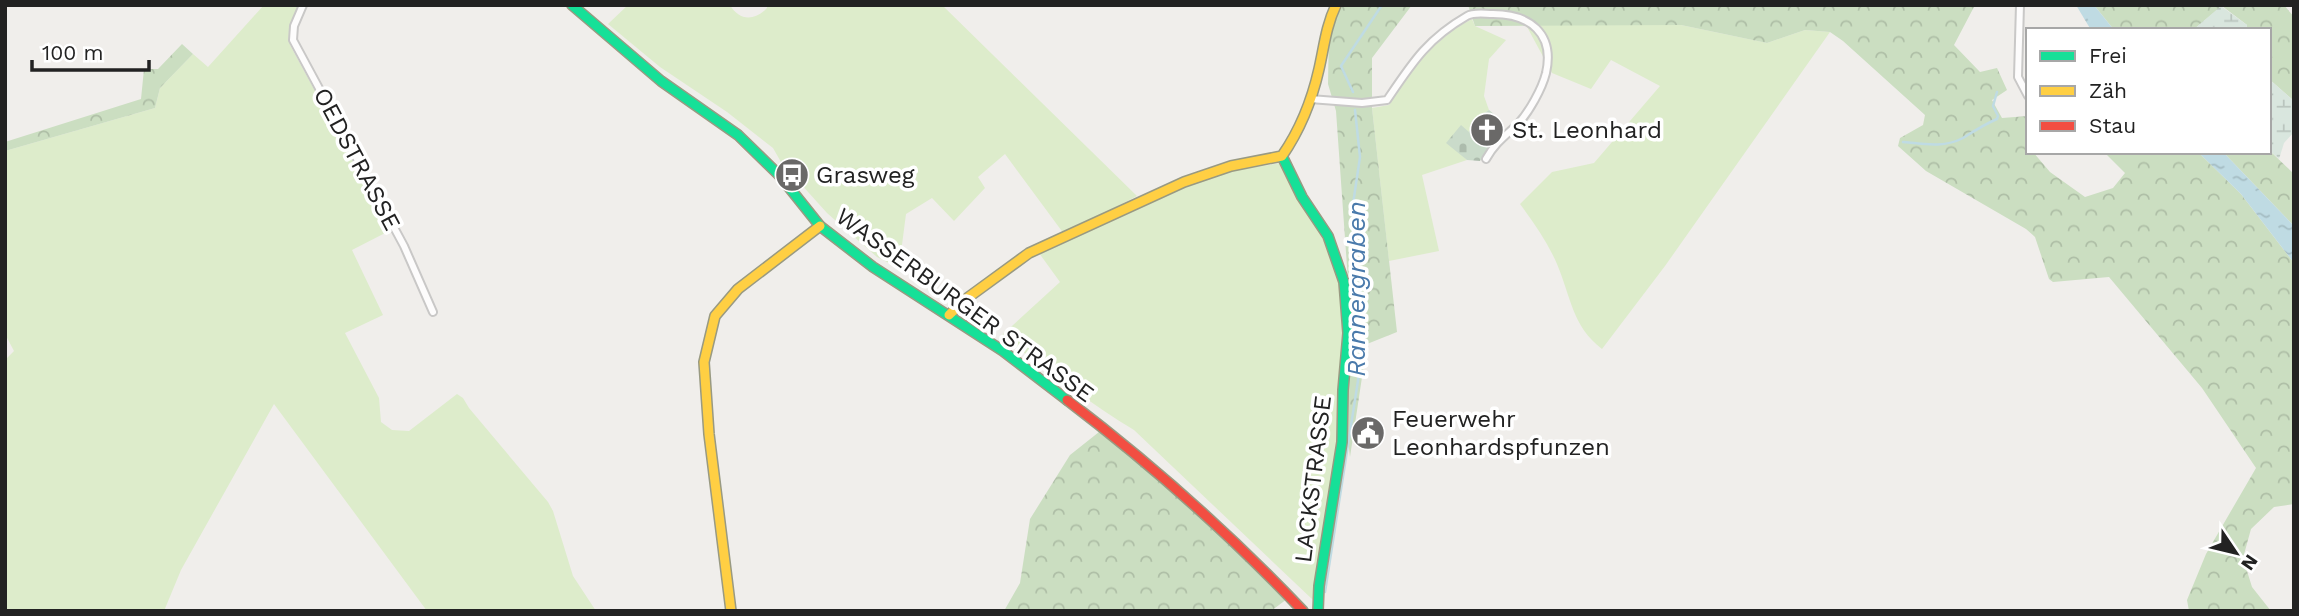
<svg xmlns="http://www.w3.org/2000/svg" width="2299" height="616" font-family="'Work Sans',sans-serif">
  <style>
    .grass { fill: #ddeccb }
    .forest { fill: url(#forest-crowns) }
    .wetland { fill: url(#wetland-marsh) }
    .cemetery { fill: url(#cemetery-stones) }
    .water { fill: url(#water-ripples) }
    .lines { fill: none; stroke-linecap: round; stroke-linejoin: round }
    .stream { stroke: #bfdbe3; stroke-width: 2.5 }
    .street-casing { stroke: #c9c8c7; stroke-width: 10 }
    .fast-casing { stroke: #999a82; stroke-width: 12 }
    .slow-casing { stroke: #999a82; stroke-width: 12 }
    .jam-casing { stroke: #999a82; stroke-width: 12 }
    .street { stroke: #fdfcfc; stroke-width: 6 }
    .fast { stroke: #16e098; stroke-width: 9 }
    .slow { stroke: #ffcf43; stroke-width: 9 }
    .jam { stroke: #f24e42; stroke-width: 9 }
    .labels { text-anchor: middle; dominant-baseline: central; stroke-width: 7; stroke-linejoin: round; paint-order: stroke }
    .poi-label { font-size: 24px; fill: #222; stroke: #fff; text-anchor: start }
    .street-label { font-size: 24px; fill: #222; stroke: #fff }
    .water-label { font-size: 26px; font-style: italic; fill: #4a7aab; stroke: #fff }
  </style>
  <defs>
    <pattern id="forest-crowns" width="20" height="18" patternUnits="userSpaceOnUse" patternTransform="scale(1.75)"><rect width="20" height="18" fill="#cbdec1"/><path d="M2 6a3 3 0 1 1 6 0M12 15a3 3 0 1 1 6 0" fill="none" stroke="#aebea6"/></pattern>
    <pattern id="wetland-marsh" width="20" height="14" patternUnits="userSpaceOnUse" patternTransform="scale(1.75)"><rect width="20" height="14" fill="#d9e6de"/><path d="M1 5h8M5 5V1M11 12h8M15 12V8" fill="none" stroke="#bac5be"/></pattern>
    <pattern id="cemetery-stones" width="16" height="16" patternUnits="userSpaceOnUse" patternTransform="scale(1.75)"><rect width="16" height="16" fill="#cadbca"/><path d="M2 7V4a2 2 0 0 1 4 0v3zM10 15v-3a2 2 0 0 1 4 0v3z" fill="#adbcad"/></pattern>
    <pattern id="water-ripples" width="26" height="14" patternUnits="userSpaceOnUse" patternTransform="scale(1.75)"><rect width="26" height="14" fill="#bfdbe3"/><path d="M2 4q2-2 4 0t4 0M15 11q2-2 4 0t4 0" fill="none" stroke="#a4bcc2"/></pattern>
  </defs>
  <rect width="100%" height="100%" fill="#f0eeeb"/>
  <g class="grass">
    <path d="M264,5H301L291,26L290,45L391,230L352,250L383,315L345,333L379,398L381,422L392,430L409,431L457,394L463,398L469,408L548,502L553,511L573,576L596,611H427L274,404L181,570L164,611H5V360L14,351L5,334V151L155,108L160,88L193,54L208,67Z"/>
    <path d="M628,5H730C739,21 755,21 767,8V5H942L1137,196L1064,234L1005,154L978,177L985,188L954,221L932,198L906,214L899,268L877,257L827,213L781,162L773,148L727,112L660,67L608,24Z"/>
    <path d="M1472,19L1475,26L1506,40L1489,59L1484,96L1489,110L1475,120L1469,133L1447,142L1467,160L1422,175L1439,251L1389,261L1372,108L1389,105L1420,58L1454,29Z"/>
    <path d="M1526,25H1681L1767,43L1805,30L1830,32L1665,266L1602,349C1572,326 1571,297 1557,264C1548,243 1534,223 1520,204L1552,172L1594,163L1660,86L1611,60L1591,89L1552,73Z"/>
    <path d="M1281,163L1324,241L1340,279L1342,326L1339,439L1313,600L1134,430C1087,402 1045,367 1001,336L1060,282L1039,253L1184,186L1232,171Z"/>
  </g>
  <g class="forest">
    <path d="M1343,5H1412L1372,58V108L1397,332L1367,344L1350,457L1344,407L1352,337L1336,111L1328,84L1329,27Z"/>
    <path d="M1468,5H1975L1954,45L1980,72L1997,68L2007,90L1992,100L2002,118L2028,116V152H2033L2050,172L2085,197L2113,188L2125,173L2104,152H2198L2241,194L2294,263V504L2274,507L2251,529L2243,558L2252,587L2271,611H2189L2187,600L2206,554L2256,468L2202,388L2109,277L2053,282L2049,279L2035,237L2026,229L1926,171L1898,146L1900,138L1923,125L1925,115L1843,41L1830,32L1805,30L1767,43L1681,25L1475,26Z"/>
    <path d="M2094,5H2284L2294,17V101L2269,79V30H2246L2247,25L2222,6L2193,30H2114Z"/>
    <path d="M182,44L193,54L160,88L155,108L5,151V142L141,99L144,69H158Z"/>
    <path d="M2269,150L2294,174V226L2223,152H2269Z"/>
    <path d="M1099,432L1216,525L1287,599L1271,611H1004L1020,583L1030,519L1070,455Z"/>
  </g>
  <g class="wetland">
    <path d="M2221,6L2247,25L2246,30H2193Z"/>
    <path d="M2269,79L2294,101V132L2284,143L2279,159L2269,150Z"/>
  </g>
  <path class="cemetery" d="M1489,110L1495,115L1492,120L1488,118L1477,136L1485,142L1497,123L1501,125L1480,161L1467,160L1446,143L1461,125L1469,132L1475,120Z"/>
  <g class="water">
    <path d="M2076,5H2094L2114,30H2091Z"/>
    <path d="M2198,152H2223L2294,226V263L2241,194Z"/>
  </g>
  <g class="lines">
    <g class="stream">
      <path d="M1353,92L1341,66L1382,5"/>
      <path d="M1903,142C1924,144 1944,148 1963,138C1974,131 1985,124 1997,119L1998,116L1993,106L1997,92"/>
      <path d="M1325,592L1362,355L1360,277L1354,252L1353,204L1360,157L1355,110"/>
    </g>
    <g class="street-casing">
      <g id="street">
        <path d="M303,5L294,26L293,40L404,246L433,312"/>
        <path d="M2020,5L2018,77L2028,96"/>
        <path d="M1310,99L1362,103L1387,100C1412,63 1427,39 1467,16C1474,12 1484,14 1493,14C1529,14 1555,33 1546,73C1542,89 1529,112 1518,124C1505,136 1495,143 1486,159"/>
      </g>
    </g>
    <g class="fast-casing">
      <g id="fast">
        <path d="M572,5L661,81L738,135L780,176L820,226L873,267L1003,351L1067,400"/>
        <path d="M1282,156L1302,197L1328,236L1344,282L1348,333L1343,390L1342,442L1319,586L1318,611"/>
      </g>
    </g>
    <g class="slow-casing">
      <g id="slow">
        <path d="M949,315L966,299L1029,253L1184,182L1231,166L1282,156C1300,130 1312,100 1319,69C1324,47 1326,26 1336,5"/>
        <path d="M731,611L709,434L704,362L715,316L738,289L820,226"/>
      </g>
    </g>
    <g class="jam-casing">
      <path id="jam" d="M1067,400C1151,464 1230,534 1303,611"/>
    </g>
    <use href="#street" class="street"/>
    <use href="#fast" class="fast"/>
    <use href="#slow" class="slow"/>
    <use href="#jam" class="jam"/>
  </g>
  <defs>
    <g id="church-disc" transform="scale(1.75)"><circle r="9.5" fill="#6a6968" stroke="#fff"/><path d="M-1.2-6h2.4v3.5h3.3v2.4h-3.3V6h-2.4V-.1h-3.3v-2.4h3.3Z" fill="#fff"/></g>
    <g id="bus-disc" transform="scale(1.75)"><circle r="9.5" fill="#6a6968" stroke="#fff"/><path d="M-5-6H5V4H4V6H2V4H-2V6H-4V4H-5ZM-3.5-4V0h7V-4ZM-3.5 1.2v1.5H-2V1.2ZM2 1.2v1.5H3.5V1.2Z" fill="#fff"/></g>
    <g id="civic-disc" transform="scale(1.75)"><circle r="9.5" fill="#6a6968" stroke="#fff"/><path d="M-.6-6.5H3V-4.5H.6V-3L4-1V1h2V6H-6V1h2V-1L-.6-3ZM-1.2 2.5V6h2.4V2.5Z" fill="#fff"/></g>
  </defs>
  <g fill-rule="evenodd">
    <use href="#church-disc" x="1487" y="130"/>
    <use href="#bus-disc" x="792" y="175"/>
    <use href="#civic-disc" x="1368" y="433"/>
  </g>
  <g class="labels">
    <g class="poi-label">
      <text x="1512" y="130">St. Leonhard</text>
      <text x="816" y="175">Grasweg</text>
      <text x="1392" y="419">Feuerwehr<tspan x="1392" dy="28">Leonhardspfunzen</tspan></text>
    </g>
    <g class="street-label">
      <text transform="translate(357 159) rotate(62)">OEDSTRASSE</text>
      <text transform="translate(965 305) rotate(36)">WASSERBURGER STRASSE</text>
      <text transform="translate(1313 479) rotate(-83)">LACKSTRASSE</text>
    </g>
    <g class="water-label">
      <text transform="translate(1356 289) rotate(-90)">Rannergraben</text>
    </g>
  </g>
  <rect width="2299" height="616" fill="none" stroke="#222222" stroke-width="14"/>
  <rect x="2026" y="28" width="245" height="126" fill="#ffffff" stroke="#a7a7a7" stroke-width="2"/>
  <rect x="2040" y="51" width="35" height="10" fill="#16e098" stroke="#a7a7a7" stroke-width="2"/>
  <text x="2089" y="63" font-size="21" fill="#222222">Frei</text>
  <rect x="2040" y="86" width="35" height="10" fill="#ffcf43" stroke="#a7a7a7" stroke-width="2"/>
  <text x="2089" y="98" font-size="21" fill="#222222">Zäh</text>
  <rect x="2040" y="121" width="35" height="10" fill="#f24e42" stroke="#a7a7a7" stroke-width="2"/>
  <text x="2089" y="133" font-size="21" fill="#222222">Stau</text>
  <g transform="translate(2236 553) rotate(125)" stroke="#ffffff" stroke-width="5" paint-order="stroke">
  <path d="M0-5L12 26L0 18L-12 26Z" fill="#222222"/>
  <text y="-10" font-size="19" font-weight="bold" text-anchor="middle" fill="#222222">N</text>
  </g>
  <path d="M32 60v10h117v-10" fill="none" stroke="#222222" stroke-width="3.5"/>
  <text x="42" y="60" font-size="21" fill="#222222" stroke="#ffffff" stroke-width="5" paint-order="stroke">100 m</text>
</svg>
